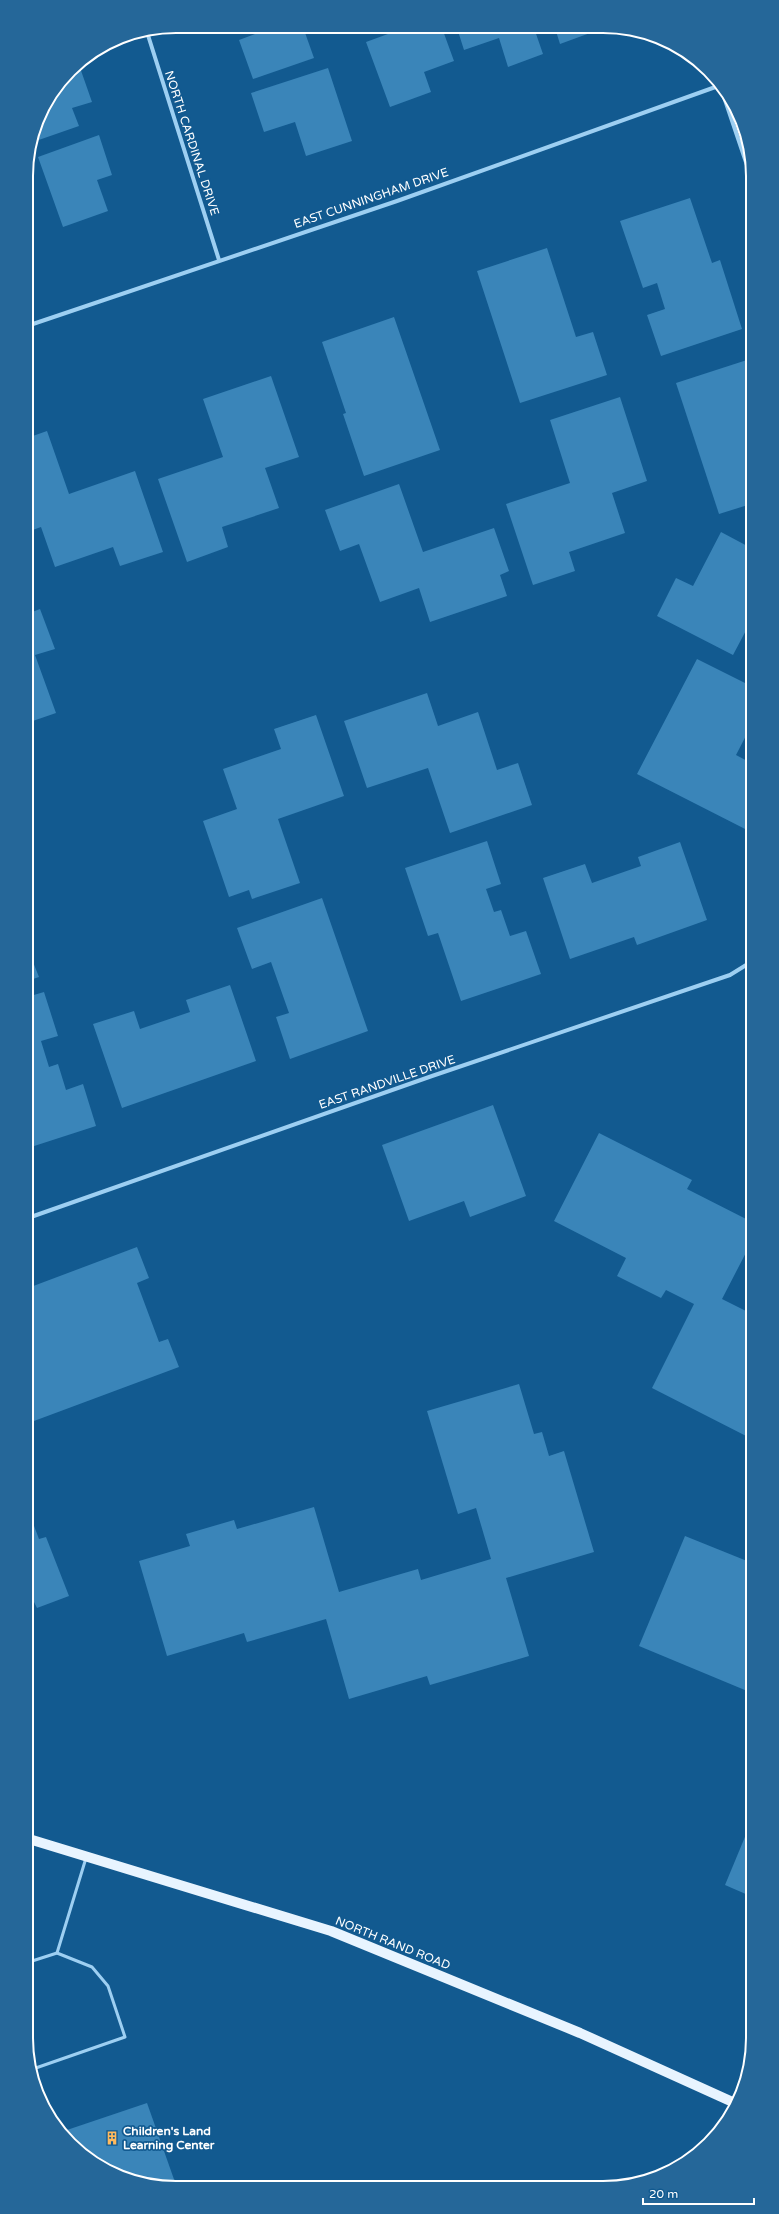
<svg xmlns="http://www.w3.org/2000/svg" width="779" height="2214" font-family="'Varela Round',sans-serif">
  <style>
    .building { fill: #3a85b9 }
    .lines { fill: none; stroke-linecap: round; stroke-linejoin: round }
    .service { stroke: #9dcff2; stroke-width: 3 }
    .minor { stroke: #9dcff2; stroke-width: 4 }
    .primary { stroke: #e8f4ff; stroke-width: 10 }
    .labels { text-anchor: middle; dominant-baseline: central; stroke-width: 3.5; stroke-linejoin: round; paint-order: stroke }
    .street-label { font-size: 12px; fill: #fff; stroke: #125a90 }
    .poi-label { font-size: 12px; font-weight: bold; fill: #fff; stroke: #125a90; text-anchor: start }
    .rim { fill: none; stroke: #fff; stroke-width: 2 }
  </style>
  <rect width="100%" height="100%" fill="#125a90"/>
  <g class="building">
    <path d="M252,26L303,27L314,58L253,79L239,40L255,34Z"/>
    <path d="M407,27L442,28L454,61L424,72L431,92L390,107L366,42Z"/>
    <path d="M457,28H534L543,54L508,67L499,38L464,50Z"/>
    <path d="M555,28L601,29L560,44Z"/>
    <path d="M78,62L92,102L72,108L79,126L33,142L42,109Z"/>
    <path d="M328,68L352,141L306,156L295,122L264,132L251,93Z"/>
    <path d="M99,135L112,175L97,180L108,211L63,227L38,157Z"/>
    <path d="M690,198L712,263L720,260L742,329L661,356L647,315L665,309L657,283L643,288L620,221Z"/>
    <path d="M547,248L576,337L593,332L607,375L520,403L477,271Z"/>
    <path d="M394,317L440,450L364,476L343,414L346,413L322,342Z"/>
    <path d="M750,359L751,504L719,514L676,383Z"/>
    <path d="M271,376L299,457L265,468L279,508L222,527L228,547L187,562L158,479L223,457L203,399Z"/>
    <path d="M620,397L647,481L612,493L625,533L569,552L575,571L533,585L506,504L570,483L550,420Z"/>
    <path d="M47,431L69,494L135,471L163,552L120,566L113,547L55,567L41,527L27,532V438Z"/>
    <path d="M399,484L423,552L494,528L509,571L500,575L507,596L430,622L419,588L380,602L359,544L340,551L325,510Z"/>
    <path d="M721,532L751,548V621L733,655L657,616L676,578L693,586Z"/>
    <path d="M40,609L55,649L35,655L56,713L27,723V614Z"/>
    <path d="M697,659L751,686V726L736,755L751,763V832L637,774Z"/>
    <path d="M427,693L438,726L478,712L497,770L518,763L532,805L450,833L428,768L367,788L344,721Z"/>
    <path d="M316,715L344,796L278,819L300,883L252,899L249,890L229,897L203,821L237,809L223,769L281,749L274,729Z"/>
    <path d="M487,841L501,884L486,889L494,912L501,910L510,936L526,931L541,974L461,1001L438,933L428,936L405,868Z"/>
    <path d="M680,842L707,920L637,945L634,937L570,959L543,878L585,864L592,883L641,866L638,857Z"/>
    <path d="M322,898L368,1031L290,1059L276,1017L289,1013L271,962L252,969L237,928Z"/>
    <path d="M27,947L39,977L27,981Z"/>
    <path d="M230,985L256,1061L122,1108L93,1024L134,1011L140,1029L190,1012L186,1000Z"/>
    <path d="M44,992L58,1036L41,1041L49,1067L58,1064L66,1090L83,1084L96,1126L28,1148L27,997Z"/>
    <path d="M493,1105L526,1196L470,1217L464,1201L409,1221L382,1145Z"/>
    <path d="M599,1133L692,1180L687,1189L752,1222V1241L722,1299L752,1314V1439L652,1388L694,1304L666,1290L661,1298L617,1276L626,1258L554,1221Z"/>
    <path d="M137,1247L149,1278L137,1283L159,1342L168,1339L179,1367L34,1421L31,1411L28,1412V1288Z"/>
    <path d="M519,1384L534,1434L542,1432L549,1456L564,1451L594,1552L506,1578L529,1656L430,1685L427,1676L349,1699L326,1619L247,1642L244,1633L167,1656L139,1561L190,1546L186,1534L234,1520L237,1529L314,1507L339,1592L418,1569L421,1580L491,1559L476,1508L458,1514L427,1411Z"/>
    <path d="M28,1489L34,1504L28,1507Z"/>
    <path d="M28,1510L39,1539L46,1537L69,1596L37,1608L34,1602L28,1604Z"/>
    <path d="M685,1536L752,1563V1693L639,1646Z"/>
    <path d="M752,1820V1888L748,1895L725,1885Z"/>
    <path d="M147,2103L176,2185H147L109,2172L70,2144L61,2132Z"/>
  </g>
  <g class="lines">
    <g class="service">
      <path d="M57,1953L86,1858"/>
      <path d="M29,1962L57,1953L92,1967L108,1986L125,2037L30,2070"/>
    </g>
    <g class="minor">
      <path d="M147,32L219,260"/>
      <path d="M720,85L750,174"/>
      <path d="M27,326L397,201L721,85"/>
      <path d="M28,1218L432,1076L730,975L751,962"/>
    </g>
    <path class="primary" d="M29,1839L331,1931L580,2033L737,2104"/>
  </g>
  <defs>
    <g id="building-bare" transform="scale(1.08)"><path d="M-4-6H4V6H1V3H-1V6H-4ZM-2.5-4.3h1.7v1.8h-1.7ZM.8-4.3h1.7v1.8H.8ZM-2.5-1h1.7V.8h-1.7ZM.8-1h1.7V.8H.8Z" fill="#ffba5e" stroke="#125a90" stroke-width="2.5" paint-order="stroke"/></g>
  </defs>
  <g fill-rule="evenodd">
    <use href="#building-bare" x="112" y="2138"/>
  </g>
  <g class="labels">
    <g class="street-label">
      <text transform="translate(192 143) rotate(72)">NORTH CARDINAL DRIVE</text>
      <text transform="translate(371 198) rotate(-19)">EAST CUNNINGHAM DRIVE</text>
      <text transform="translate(387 1082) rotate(-19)">EAST RANDVILLE DRIVE</text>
      <text transform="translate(393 1943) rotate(22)">NORTH RAND ROAD</text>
    </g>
    <g class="poi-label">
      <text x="123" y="2131">Children's Land<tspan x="123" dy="14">Learning Center</tspan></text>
    </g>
  </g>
  <path d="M0 0H779V2214H0ZM176 33H603A143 143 0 0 1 746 176V2038A143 143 0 0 1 603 2181H176A143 143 0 0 1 33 2038V176A143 143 0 0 1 176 33Z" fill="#256799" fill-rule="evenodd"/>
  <path class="rim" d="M176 33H603A143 143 0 0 1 746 176V2038A143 143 0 0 1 603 2181H176A143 143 0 0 1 33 2038V176A143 143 0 0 1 176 33Z"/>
  <path d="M643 2198v6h111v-6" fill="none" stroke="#ffffff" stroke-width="2"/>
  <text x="649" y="2198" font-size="12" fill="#ffffff" stroke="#125a90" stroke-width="3" paint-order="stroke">20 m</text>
</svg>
